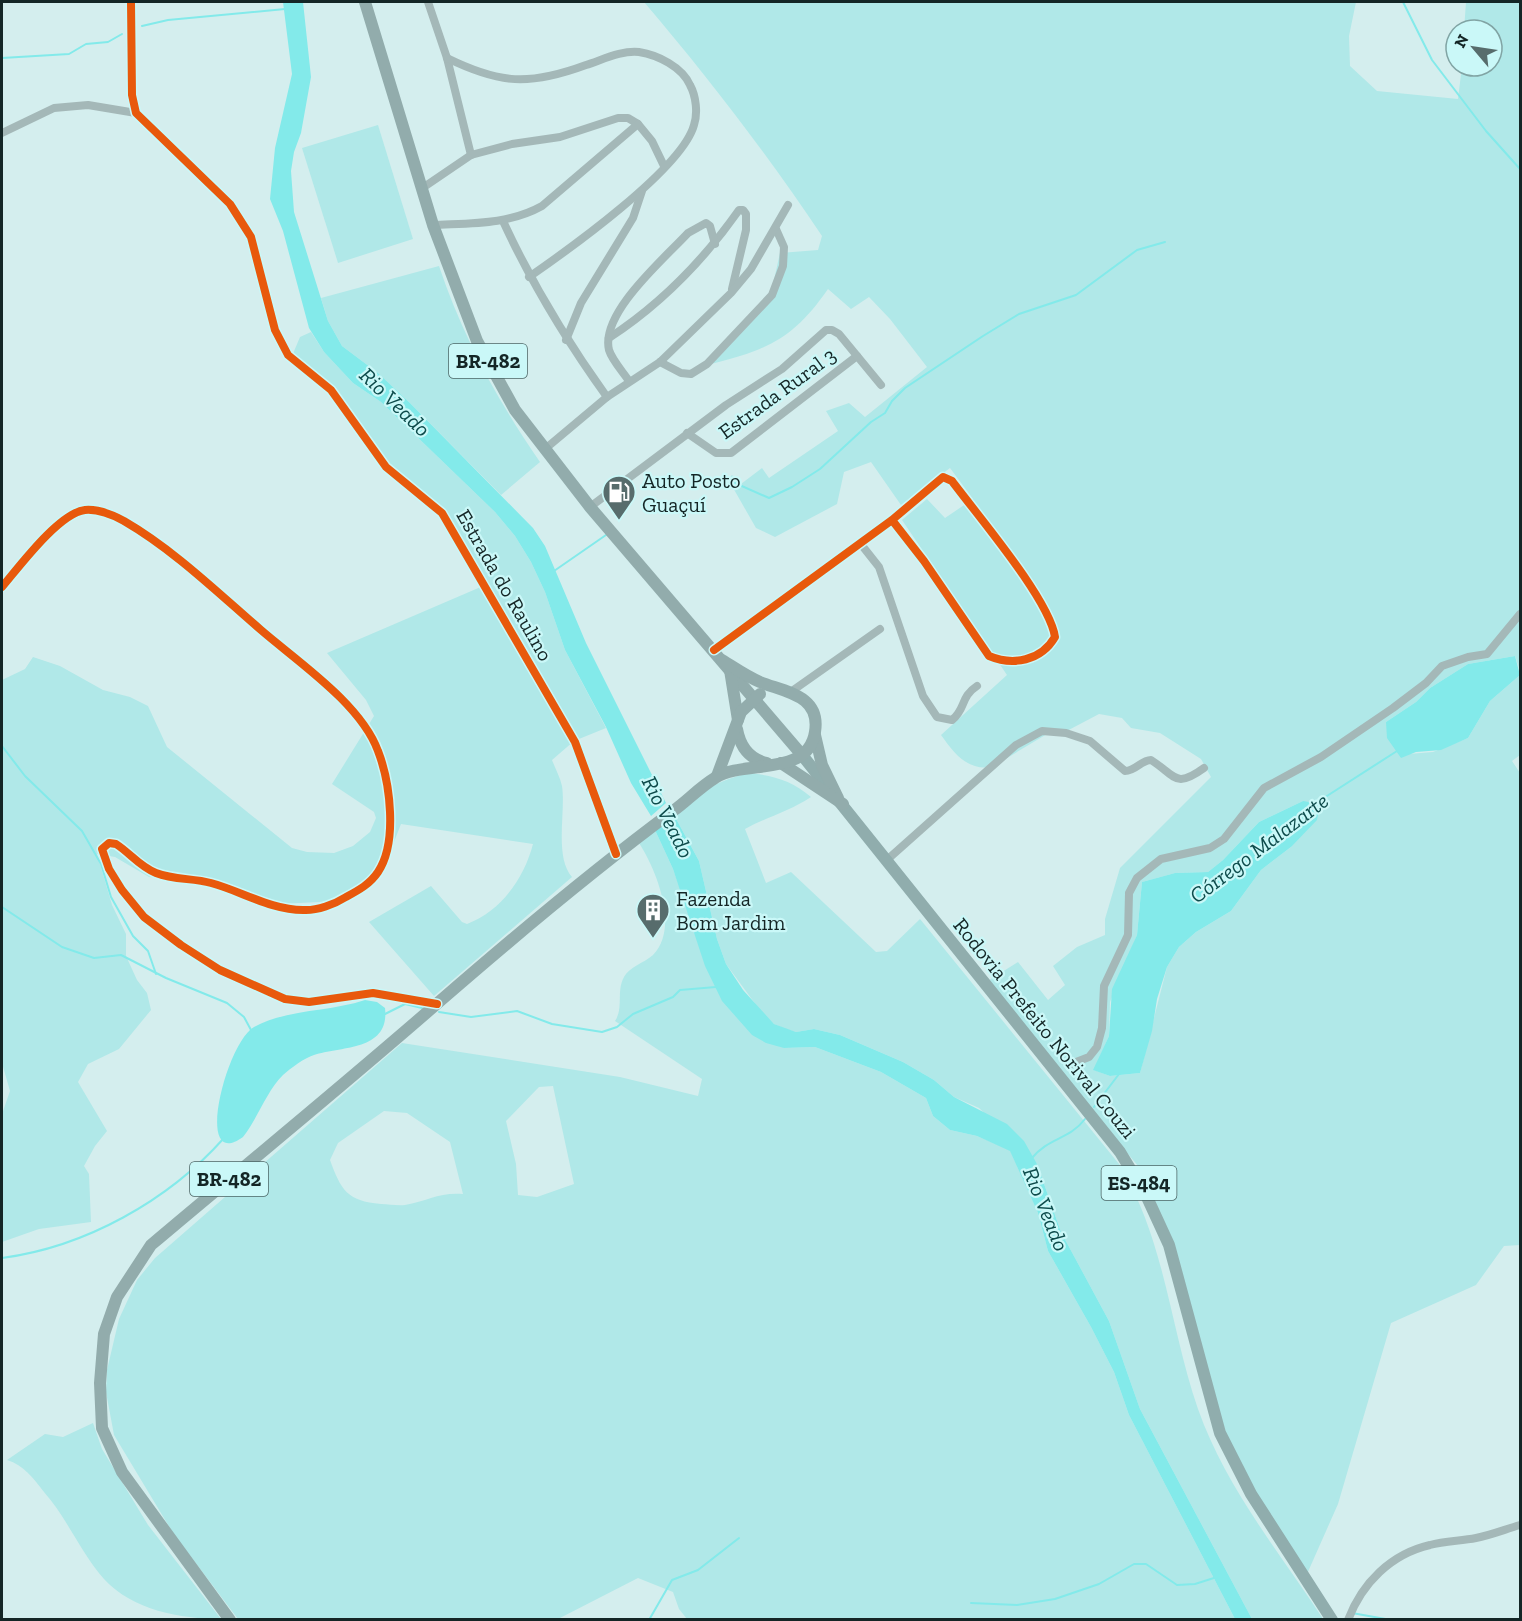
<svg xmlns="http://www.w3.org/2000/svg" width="1522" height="1621" font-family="'Zilla Slab',serif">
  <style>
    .green { fill: #b0e8e8; fill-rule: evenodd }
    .water { fill: #83eaea }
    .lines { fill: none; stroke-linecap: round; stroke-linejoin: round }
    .stream { stroke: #83eaea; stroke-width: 2 }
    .minor { stroke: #a4b8b8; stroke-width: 8 }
    .primary { stroke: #90adad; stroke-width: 12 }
    .trunk { stroke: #92acac; stroke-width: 12 }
    .cycleway-casing { stroke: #caf8f8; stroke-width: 11 }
    .cycleway { stroke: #e8590c; stroke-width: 8 }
    .labels { text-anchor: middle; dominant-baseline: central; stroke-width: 4.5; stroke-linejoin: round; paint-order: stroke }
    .shield { fill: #caf8f8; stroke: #4b6565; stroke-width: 1.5 }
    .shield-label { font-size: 20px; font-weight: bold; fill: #142626 }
    .street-label { font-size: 21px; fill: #142626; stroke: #caf8f8 }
    .poi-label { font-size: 21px; fill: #142626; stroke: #caf8f8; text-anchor: start }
    .water-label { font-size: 22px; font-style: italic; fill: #0d4b4b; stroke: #caf8f8 }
  </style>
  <rect width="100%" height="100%" fill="#d4eeee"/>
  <g class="green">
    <path d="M644,2H1356L1349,36L1350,66L1377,91L1458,99L1462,66H1492V30H1464L1466,2H1520V671L1515,656L1468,664L1430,688L1416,702L1386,722L1409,754L1433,752L1468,738L1490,701L1520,675V755L1512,761L1520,773V1245L1504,1246L1476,1285L1391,1323L1338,1504L1307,1574L1236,1466L1156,1205L1143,1172L986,982L1018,962L1048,1000L1065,985L1053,966L1077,947L1105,935V919L1120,868L1211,777L1201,759L1160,733L1131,728L1122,718L1099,714L1063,733L1052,731L992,767C967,771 954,753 941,735L1007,675L902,520L927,499L945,518L973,499L950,468L901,505L871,462L844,472L837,504L775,537L756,528L728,479L732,475L741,484L762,468L769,478L838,431L826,411L849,403L865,417L927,367L890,319L869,297L851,309L828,289C794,338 768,350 711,364L772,289L780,253L818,250L822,236C767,154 708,77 644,2ZM1303,801L1291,847L1261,870L1231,911L1196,932L1179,947L1167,967L1140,1073L1110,1076L1094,1070L1109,1036L1110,1002L1137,935L1142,882L1175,873L1208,872L1223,860L1259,822Z"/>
    <path d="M378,125L413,239L338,263L302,148Z"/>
    <path d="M439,266C463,337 497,400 540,462L501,495L410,403L378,373L342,346L328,321L321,298Z"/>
    <path d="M311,332L324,352L353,383L381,402L495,512L515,536L531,562L545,592L565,650L606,728L574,741L552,760C555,768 560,777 562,786C566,812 554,856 572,877L434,996L369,922L431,886L462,922L467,924C500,912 524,879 533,844L401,824L387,860L348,898L319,902L279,904L186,881L149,877L115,857L97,854L112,905L126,934V956L137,980L147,993L151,1010L119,1049L88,1064L78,1082L107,1131L95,1146L84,1166L89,1174L91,1222L39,1229L2,1242V1114L10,1091L2,1063V680L25,669L33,657L60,666L103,690L130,697L148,706L167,747L292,848L307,852L334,853L353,846L370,832L376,818L374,812L332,784L374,716L366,700L327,653L483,586L449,521L382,457L349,413L292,356L300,337Z"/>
    <path d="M751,773C774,776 793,781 811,797C790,811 767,817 745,829L766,883L791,872L876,952L887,951L920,919L1119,1164C1165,1239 1170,1328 1198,1409C1225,1486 1279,1552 1323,1619H1252L1140,1409L1109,1321L1061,1232L1037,1164L979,1108L954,1097L934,1080L903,1062L840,1035L814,1029L796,1032L786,1029L774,1024L762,1013L726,964L717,939L699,861L674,815C701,792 716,780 751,773Z"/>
    <path d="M655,830L673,869L689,914L784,1048L815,1047L881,1072L926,1098L933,1116L950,1130L977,1136L1010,1150L1038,1213L1048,1251L1091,1327L1114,1372L1129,1415L1235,1619H687L679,1609L673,1592L638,1578L558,1619H238L173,1533L114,1435L106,1392L107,1370L119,1319L137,1280L155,1258L402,1043L620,1077L698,1096L702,1079L615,1021C624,1008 616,991 624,977C629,967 644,963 653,955C680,928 656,869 639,843ZM553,1086L574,1184L537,1197L518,1195L516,1164L506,1121L539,1087ZM384,1111L407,1113L450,1142L463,1194C440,1192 427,1201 405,1205C397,1206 389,1204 381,1204C347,1201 341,1190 330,1160L338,1143Z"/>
    <path d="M93,1423L102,1449L148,1525L221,1619C181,1619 132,1610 104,1579C81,1553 67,1518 44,1492C33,1478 24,1465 7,1460L45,1434L63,1437Z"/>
  </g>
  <g class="water">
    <path d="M283,2H303L311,77L301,133L294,152L291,171L294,212L328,321L342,346L378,373L410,403L533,528L545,546L586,643L666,803L651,816L631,783L606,727L565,650L545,592L531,562L515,536L495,512L381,402L353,383L324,352L309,328L283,231L270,199L275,148L292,74Z"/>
    <path d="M1515,656L1520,675L1490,701L1468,738L1441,750L1416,752L1401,758L1387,738L1386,722L1416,702L1430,688L1468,664Z"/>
    <path d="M1303,801L1320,804L1317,820L1291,847L1261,870L1231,911L1196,932L1179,947L1167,967L1157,999L1152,1031L1140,1073L1110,1076L1093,1070L1109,1036L1112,989L1137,935L1142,882L1175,873L1208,872L1223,860L1259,822Z"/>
    <path d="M674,815L699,861L717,939L726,964L743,990L774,1024L796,1032L814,1029L840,1035L903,1062L934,1080L954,1097L1007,1124L1024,1141L1037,1164L1061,1232L1109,1321L1140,1409L1252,1619H1235L1129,1415L1114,1372L1091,1327L1048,1251L1038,1213L1010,1151L977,1136L950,1130L933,1116L926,1098L881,1072L815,1047L784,1048L766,1043L752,1035L722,1001L705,966L673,869L655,830Z"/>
    <path d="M365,1000L377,1002L385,1008C390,1051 342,1046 314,1055C304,1058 291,1068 283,1075C266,1092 258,1118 243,1137C193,1173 226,1043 254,1027C287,1009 329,1012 365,1000Z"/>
  </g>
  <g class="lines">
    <g class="stream">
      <path d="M1403,2L1432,60L1486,131L1520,169"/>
      <path d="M142,26L168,20L285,9"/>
      <path d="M2,58L69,54L86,44L108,42L122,34"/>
      <path d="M726,484L735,483L769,498L792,487L820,469L871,422L885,413L892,401L905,388L983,336L1019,314L1076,295L1137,250L1165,242"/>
      <path d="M554,571L606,535"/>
      <path d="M2,746L25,776L82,831L101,864L111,897L133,936L148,951L156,974"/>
      <path d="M1316,803L1397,751"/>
      <path d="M2,907L62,947L94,958L121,955L166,978L227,1003L244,1017L251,1030"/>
      <path d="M439,1012L471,1017L517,1011L552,1024L602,1032L617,1027L633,1014L673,997L680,990L716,987"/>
      <path d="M385,1014L405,1004L422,1008"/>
      <path d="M1094,1107L1119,1074"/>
      <path d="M1031,1159C1049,1137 1069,1140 1085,1119"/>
      <path d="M2,1258C85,1247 168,1201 224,1138"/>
      <path d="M971,1603L1017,1605L1055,1599L1099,1584L1134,1564H1146L1177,1585L1195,1584L1217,1577"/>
      <path d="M1352,1613L1391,1620"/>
      <path d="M649,1620L672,1580L698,1570L739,1538"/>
      <path d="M1516,1620L1520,1619"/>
    </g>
    <g class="minor">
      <path d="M131,2L132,95L136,113L230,204L251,237L275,330L288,355L331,390L386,467L442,513L575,742L616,854"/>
      <path d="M428,2L447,58L471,155"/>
      <path d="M447,58C500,84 529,86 586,65C602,60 622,50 639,52C658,55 682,67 690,85C696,96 698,113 694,125C682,169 568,250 529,277"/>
      <path d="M2,133L54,108L88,105L136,113"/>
      <path d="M421,189L471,155L512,144L560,137L618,118H628L638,124L652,141L664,166"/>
      <path d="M503,221C532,284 566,340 607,397"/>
      <path d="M433,225C470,223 508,225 542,206L638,124"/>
      <path d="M609,338C661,304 703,261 739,210H743L746,214V230L732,289"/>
      <path d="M566,340L581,303L633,218L642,191"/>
      <path d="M660,362L681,373L691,374L707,364L772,295L783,266L784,247L776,229"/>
      <path d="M629,381C623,372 612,360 609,350C600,313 665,258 688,233L706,223L710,226L715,244"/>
      <path d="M687,433L716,453H731L857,356"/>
      <path d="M545,449L607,397L660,362L731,293L751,269L788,205"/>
      <path d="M590,507L726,405L782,369L826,330H832L839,334L881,385"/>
      <path d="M860,543L879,567L923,696L937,717L952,720C966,709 960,697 977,686"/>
      <path d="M2,587C19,567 59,513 85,510C97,509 113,515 124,521C174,550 217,592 261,630C298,662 361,704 378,751C390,782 398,842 378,872C370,884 359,890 346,897C335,904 317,911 303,910C271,910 241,891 211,883C193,878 174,880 156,873C140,867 130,853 116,844L109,843L102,849L109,869L122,890L144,917L181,945L220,970L285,999L309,1002L373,993L437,1004"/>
      <path d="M714,650L892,520L943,477L952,481C978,516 1049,599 1055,637C1041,661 1013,666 989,656L924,561L892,520"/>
      <path d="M792,691L880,629"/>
      <path d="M888,859L1016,745L1042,731L1066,733L1090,741L1125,771C1136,771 1141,760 1151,760C1176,776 1175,789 1204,768"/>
      <path d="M1071,1064L1089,1057L1097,1047L1102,1028L1104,986L1128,935L1129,893L1137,878L1161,859L1210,848L1224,839L1264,788L1321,757L1393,708L1426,683L1442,666L1468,657L1487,654L1520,614"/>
      <path d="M1348,1620C1362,1583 1391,1554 1430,1545C1445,1541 1461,1541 1476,1538C1491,1535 1506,1529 1520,1525"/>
    </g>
    <path class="primary" d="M802,755L1120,1152L1146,1195L1169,1245L1220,1433L1251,1494L1332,1620"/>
    <g class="trunk">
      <path d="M365,2L433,225L477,341L515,410L590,507L802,755"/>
      <path d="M730,670L738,720"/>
      <path d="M737,729C740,746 749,759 767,763"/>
      <path d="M815,735L822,765L838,798"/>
      <path d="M781,763L843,804"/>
      <path d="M717,776L741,712L760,694"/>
      <path d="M230,1620L122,1472L102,1428L100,1383L104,1334L117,1297L151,1245C247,1164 345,1084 440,1001C516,935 592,871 673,811C687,801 700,787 715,778C744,759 808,778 815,732C821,695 785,692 760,682C746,676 735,668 722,660"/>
    </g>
    <g class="cycleway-casing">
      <g id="cycleway">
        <path d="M131,2L132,95L136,113L230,204L251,237L275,330L288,355L331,390L386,467L442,513L575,742L616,854"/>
        <path d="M2,587C19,567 59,513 85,510C97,509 113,515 124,521C174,550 217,592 261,630C298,662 361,704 378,751C390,782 398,842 378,872C370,884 359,890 346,897C335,904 317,911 303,910C271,910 241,891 211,883C193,878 174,880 156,873C140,867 130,853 116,844L109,843L102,849L109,869L122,890L144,917L181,945L220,970L285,999L309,1002L373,993L437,1004"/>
        <path d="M714,650L892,520L943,477L952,481C978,516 1049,599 1055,637C1041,661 1013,666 989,656L924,561L892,520"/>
      </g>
    </g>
    <use href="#cycleway" class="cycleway"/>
  </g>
  <defs>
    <g id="fuel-pin" transform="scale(1.725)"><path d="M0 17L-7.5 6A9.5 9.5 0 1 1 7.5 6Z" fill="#576c6c" stroke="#caf8f8"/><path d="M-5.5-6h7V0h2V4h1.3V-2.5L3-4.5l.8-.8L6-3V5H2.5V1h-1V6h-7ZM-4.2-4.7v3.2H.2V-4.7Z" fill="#fff"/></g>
    <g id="building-pin" transform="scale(1.725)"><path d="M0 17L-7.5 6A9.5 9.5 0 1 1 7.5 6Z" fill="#576c6c" stroke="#caf8f8"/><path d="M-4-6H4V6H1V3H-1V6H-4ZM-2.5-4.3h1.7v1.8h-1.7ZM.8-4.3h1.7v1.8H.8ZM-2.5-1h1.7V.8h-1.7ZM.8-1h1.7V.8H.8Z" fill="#fff"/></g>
  </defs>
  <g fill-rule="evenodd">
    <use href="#fuel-pin" x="619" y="492"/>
    <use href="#building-pin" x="653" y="910"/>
  </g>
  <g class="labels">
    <g class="shield">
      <rect x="449" y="344" width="78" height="34" rx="4.5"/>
      <rect x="190" y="1162" width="78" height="34" rx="4.5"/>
      <rect x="1101.5" y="1166" width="75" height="34" rx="4.5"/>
    </g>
    <g class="shield-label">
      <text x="488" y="361">BR-482</text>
      <text x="229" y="1179">BR-482</text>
      <text x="1139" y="1183">ES-484</text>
    </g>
    <g class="street-label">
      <text transform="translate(777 393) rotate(-36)">Estrada Rural 3</text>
      <text transform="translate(505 585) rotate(60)">Estrada do Raulino</text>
      <text transform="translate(1045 1028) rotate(51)">Rodovia Prefeito Norival Couzi</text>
    </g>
    <g class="poi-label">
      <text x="642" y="480">Auto Posto<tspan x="642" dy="24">Guaçuí</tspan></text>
      <text x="676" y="898">Fazenda<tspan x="676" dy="24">Bom Jardim</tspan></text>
    </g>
    <g class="water-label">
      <text transform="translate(395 402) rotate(44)">Rio Veado</text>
      <text transform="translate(668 817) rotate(63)">Rio Veado</text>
      <text transform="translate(1259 848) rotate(-37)">Córrego Malazarte</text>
      <text transform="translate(1046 1209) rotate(68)">Rio Veado</text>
    </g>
  </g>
  <rect width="1522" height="1621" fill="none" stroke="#142626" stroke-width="6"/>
  <g transform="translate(1474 48) rotate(299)"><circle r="28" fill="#caf8f8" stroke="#81a4a4" stroke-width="1.5"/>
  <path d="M0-4.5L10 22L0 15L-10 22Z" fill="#576c6c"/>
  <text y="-9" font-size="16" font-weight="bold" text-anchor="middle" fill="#142626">N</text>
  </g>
</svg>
